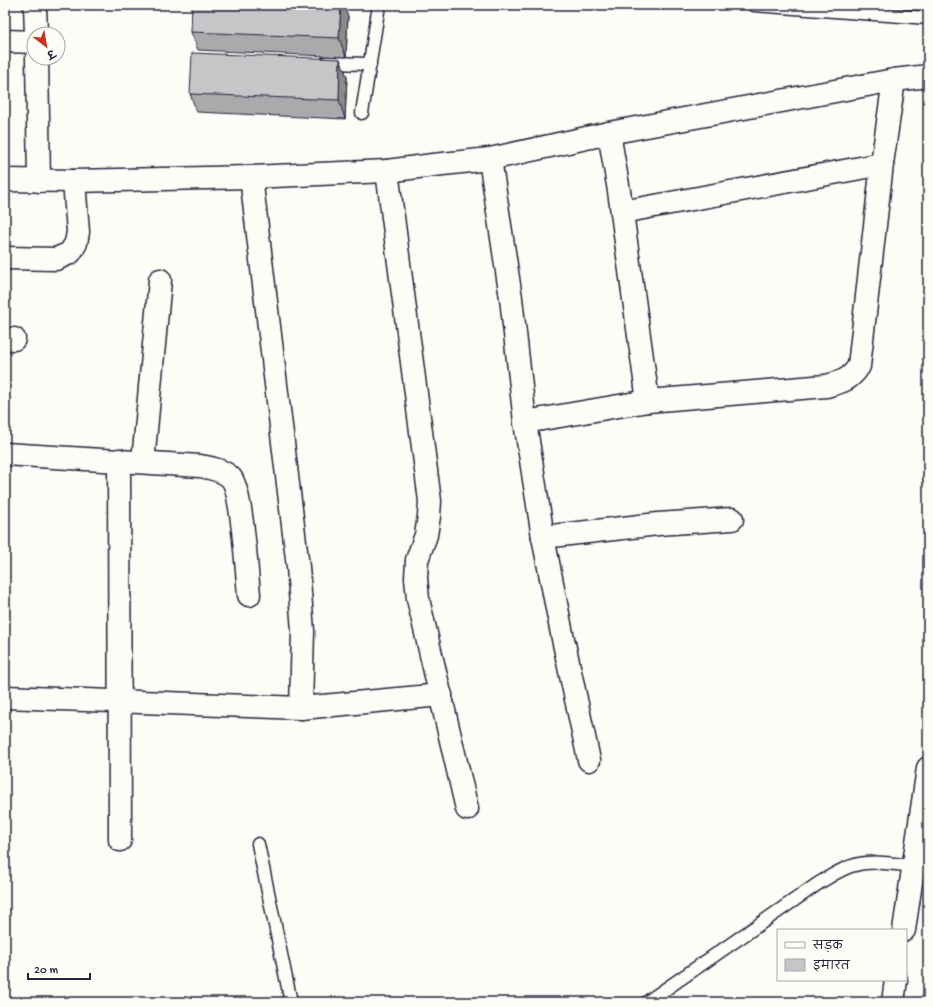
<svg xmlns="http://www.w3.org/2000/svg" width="933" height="1007" font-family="'Gochi Hand','Playpen Sans Deva',sans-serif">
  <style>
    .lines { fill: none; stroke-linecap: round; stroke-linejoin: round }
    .service-casing { stroke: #22223b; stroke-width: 15 }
    .minor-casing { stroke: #22223b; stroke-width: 25 }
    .trunk-casing { stroke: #22223b; stroke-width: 25 }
    .service { stroke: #fdfcf7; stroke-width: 12 }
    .minor { stroke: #fdfcf7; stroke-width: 22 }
    .trunk { stroke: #fdfcf7; stroke-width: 22 }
    .wall { fill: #aaaaac; stroke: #22223b }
    .shaded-wall { fill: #8b8b8c; stroke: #22223b }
    .building { fill: #c6c6c8; stroke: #22223b }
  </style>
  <rect width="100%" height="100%" fill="#fdfcf7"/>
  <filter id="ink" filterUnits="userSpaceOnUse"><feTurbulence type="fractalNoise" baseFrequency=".025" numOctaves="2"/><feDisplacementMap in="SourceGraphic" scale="8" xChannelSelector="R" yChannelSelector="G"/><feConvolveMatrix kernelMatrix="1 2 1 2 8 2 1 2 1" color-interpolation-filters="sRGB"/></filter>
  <g filter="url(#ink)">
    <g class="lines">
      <g class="service-casing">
        <g id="service">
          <path d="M754,5L928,18"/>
          <path d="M326,63L370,64"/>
          <path d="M362,113L379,5"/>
          <path d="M258,844L291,1002"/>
          <path d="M647,1002L819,883C831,876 842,868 855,865C873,860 895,864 914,866"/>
        </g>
      </g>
      <g class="minor-casing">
        <g id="minor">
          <path d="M35,5L36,34"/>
          <path d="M5,41L34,42"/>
          <path d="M37,58L39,181"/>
          <path d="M609,133L619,191L648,401"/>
          <path d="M490,159L511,298L525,422L543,537L562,634L589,760"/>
          <path d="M387,171L430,501L429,516L426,535L417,560L416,578L418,599L467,809"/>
          <path d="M251,177L298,567L303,631L301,708"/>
          <path d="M5,180L74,181L251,177L387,171L433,165L490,159L609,133L894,80L928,76"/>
          <path d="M622,212L882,164"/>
          <path d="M5,258L56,259L70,253L76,243L78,232L74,181"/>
          <path d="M5,339H14"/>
          <path d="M525,422L648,401L826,386C842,382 850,380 859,366L882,164L894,80"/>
          <path d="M5,454L200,466C210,468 224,470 231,478C242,491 247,574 249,595"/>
          <path d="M119,460L120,840"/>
          <path d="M143,462L160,280"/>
          <path d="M543,537L658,524L732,519"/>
          <path d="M5,697L301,708L441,695"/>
        </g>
      </g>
      <g class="trunk-casing">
        <g id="trunk">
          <path d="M904,930L928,768"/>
          <path d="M893,1002L896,980"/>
        </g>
      </g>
      <use href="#service" class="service"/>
      <use href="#minor" class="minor"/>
      <use href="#trunk" class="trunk"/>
    </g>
    <g class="wall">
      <path d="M348,16L346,57L198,50L191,32Z"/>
      <path d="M340,59L347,77L345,119L197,112L190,94Z"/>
    </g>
    <g class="shaded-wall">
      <path d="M341,5H344L348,16L346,57L339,38Z"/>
      <path d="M340,59L347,77L345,119L339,100Z"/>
    </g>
    <g class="building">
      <path d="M192,5H341L339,38L191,32Z"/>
      <path d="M192,53L340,59L339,100L190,94Z"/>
    </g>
  </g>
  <rect width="933" height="1007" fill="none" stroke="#fdfcf7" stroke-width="20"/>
  <rect x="10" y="10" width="913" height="987" fill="none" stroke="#22223b" stroke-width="1.5" filter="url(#ink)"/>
  <rect x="777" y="929" width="130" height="52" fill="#fdfcf7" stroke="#a5a5ac"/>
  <rect x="785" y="942" width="20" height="6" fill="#fdfcf7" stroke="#a5a5ac"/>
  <text x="813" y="949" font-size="12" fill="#22223b">सड़क</text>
  <rect x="785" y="959" width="20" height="12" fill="#c6c6c8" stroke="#a5a5ac"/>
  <text x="813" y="969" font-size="12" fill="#22223b">इमारत</text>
  <g transform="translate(46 46) rotate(149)"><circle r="19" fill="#fdfcf7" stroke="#a5a5ac"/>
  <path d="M0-3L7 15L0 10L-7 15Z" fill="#c8321e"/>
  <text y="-6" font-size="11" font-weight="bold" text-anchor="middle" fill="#22223b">उ</text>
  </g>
  <path d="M28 973v6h62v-6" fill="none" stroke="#22223b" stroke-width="2"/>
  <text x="34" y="973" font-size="12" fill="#22223b" stroke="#fdfcf7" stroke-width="3" paint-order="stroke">20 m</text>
</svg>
